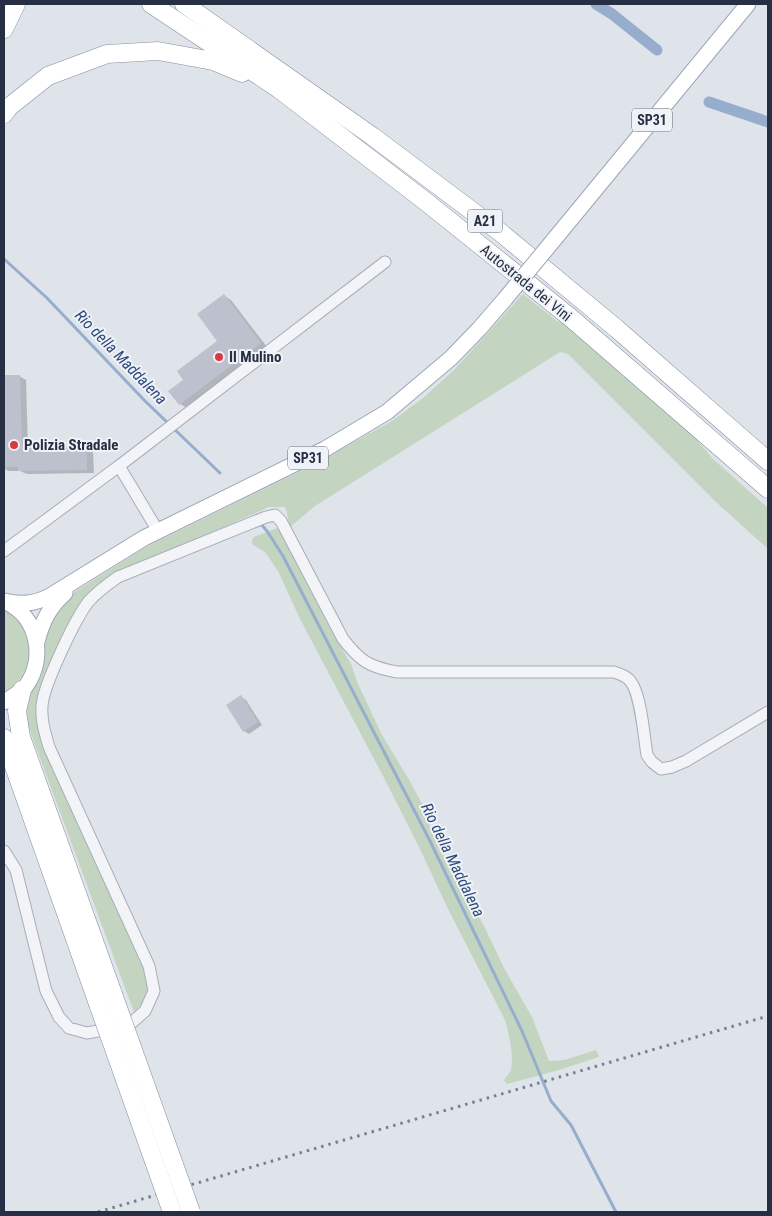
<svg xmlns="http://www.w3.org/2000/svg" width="772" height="1216" font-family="'Roboto Condensed',sans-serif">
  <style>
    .green { fill: #c3d5c0 }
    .shadow { fill: #0003 }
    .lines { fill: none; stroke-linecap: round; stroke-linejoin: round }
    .stream { stroke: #97adce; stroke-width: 3 }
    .canal { stroke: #97adce; stroke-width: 11 }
    .building { fill: #bcc1cd }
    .minor-casing { stroke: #a8adb8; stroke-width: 13 }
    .major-casing { stroke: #9da6b7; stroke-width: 17 }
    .highway-casing { stroke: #858ea2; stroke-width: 19 }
    .minor { stroke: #f3f4f8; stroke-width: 11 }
    .major { stroke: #fff; stroke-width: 15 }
    .highway { stroke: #fff; stroke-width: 18 }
    .rail { stroke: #778095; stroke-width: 3; stroke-dasharray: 2.5 5; stroke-linecap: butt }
    .major-bridge-casing { stroke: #9da6b7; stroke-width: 17; stroke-linecap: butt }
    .highway-bridge-casing { stroke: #858ea2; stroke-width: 19; stroke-linecap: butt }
    .major-bridge { stroke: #fff; stroke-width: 15 }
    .highway-bridge { stroke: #fff; stroke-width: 18 }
    .poi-dot { fill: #dc3843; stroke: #eff2f7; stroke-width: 2 }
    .labels { text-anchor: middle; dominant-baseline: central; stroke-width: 4; stroke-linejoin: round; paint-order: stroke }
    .shield { fill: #eff2f7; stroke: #626a79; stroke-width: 1 }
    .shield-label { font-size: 14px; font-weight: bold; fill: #262f43 }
    .street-label { font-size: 15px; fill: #262f43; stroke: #eff2f7 }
    .poi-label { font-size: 15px; font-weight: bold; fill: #262f43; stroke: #eff2f7; text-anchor: start }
    .water-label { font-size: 16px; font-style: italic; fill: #2c497b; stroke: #eff2f7 }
  </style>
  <rect width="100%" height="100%" fill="#dfe3ea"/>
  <g class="green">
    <path d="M523,294L557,321L569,325L682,422L713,459L768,508V549L716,502L568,354L560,352L315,506L290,527L286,509L284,507H269L122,572L99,587L38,711L144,966C149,986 152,997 134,1012L27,723L25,709L26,700L43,668L44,632L65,598L146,547L303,470L392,421L423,398L454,370Z"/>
    <path d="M277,528L287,542L328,625L351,664L358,684L382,735L411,783L422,804L436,842L484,926L504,968L532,1017L549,1061L564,1060L596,1050L599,1057L559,1070L507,1084L504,1080C506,1077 510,1073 511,1070C514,1054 509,1035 505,1020L448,909L420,849L383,776L300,619L278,571L265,552L253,545L252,540L254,537Z"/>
    <path d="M4,610C38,629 37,673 4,693Z"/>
  </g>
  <g class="shadow">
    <path d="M224,296L231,300L267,347L187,408L180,404L185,380L219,341Z"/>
    <path d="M4,376H19L26,380L28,448L86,447L93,451L94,473L27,474L20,471H8L4,468Z"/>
    <path d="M241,697L246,700L262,725L249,734L244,731Z"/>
  </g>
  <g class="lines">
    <g class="stream">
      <path d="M4,259L47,298L145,401L220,473"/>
      <path d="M260,523L267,531L283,556L430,841L522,1031L551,1101L571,1125L616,1212"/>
    </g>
    <g class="canal">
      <path d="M596,4L612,14L657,50"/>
      <path d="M709,102L768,122"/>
    </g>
  </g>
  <g class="building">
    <path d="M224,294L261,343L179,405L168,391L183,380L177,371L217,341L197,314Z"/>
    <path d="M4,375H20L22,447L87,446V470L18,471V467H4Z"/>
    <path d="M241,695L258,722L243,732L226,705Z"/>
  </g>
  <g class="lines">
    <g class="minor-casing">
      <g id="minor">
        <path d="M158,531L119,466L385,262"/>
        <path d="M4,551L119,466"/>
        <path d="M4,851L16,870L46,991L59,1017L69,1028L87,1033L129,1025L145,1011L154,991L149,966L49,747C45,733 41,721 42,706C43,686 76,617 89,601C97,592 108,584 118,577L266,517L275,515L281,521L343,639C360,661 369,667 397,672H614C620,674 627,676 631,682C641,695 644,737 647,755L652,762L661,769L672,767L686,761L768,712"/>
      </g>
    </g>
    <g class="major-casing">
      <g id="major">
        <path d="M557,236L748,4"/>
        <path d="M4,601C21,605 34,604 50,596L144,538L325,449L387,412L451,358L479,329L505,299"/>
        <path d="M37,642C42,622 49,607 65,593"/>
        <path d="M4,702C12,697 20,693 26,686C46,658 38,617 6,602"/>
      </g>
    </g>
    <g class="highway-casing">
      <g id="highway">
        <path d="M151,4L279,89L425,201L571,318L768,489"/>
        <path d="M184,4L372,136L500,232L617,329L768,461"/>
        <path d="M4,29L16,4"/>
        <path d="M4,114L9,107L48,76L107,54L158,51L213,61L242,73"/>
        <path d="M22,690L17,711L21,737L113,994"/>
        <path d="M4,738L97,1001"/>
      </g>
    </g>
    <use href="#minor" class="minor"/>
    <use href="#major" class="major"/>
    <use href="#highway" class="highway"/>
    <path class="rail" d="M98,1212L768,1016"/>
    <g class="major-bridge-casing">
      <path id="major-bridge" d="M505,299L557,236"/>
    </g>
    <g class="highway-bridge-casing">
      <g id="highway-bridge">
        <path d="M113,994L191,1212"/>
        <path d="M97,1001L172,1212"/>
      </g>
    </g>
    <use href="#major-bridge" class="major-bridge"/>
    <use href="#highway-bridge" class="highway-bridge"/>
  </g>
  <g class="poi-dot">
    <circle cx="219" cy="357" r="5"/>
    <circle cx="14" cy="445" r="5"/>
  </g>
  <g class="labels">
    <g class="shield">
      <rect x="632" y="108.5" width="40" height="23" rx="4"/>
      <rect x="467.5" y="209.5" width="35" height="23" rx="4"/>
      <rect x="288" y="446.5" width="40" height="23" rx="4"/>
    </g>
    <g class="shield-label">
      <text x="652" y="120">SP31</text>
      <text x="485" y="221">A21</text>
      <text x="308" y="458">SP31</text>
    </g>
    <g class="street-label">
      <text transform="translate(526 283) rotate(39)">Autostrada dei Vini</text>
    </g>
    <g class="poi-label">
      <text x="229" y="357">Il Mulino</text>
      <text x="24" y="445">Polizia Stradale</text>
    </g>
    <g class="water-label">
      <text transform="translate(121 357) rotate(46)">Rio della Maddalena</text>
      <text transform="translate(453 860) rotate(64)">Rio della Maddalena</text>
    </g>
  </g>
  <rect width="772" height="1216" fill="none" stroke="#262f43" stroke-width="10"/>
</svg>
